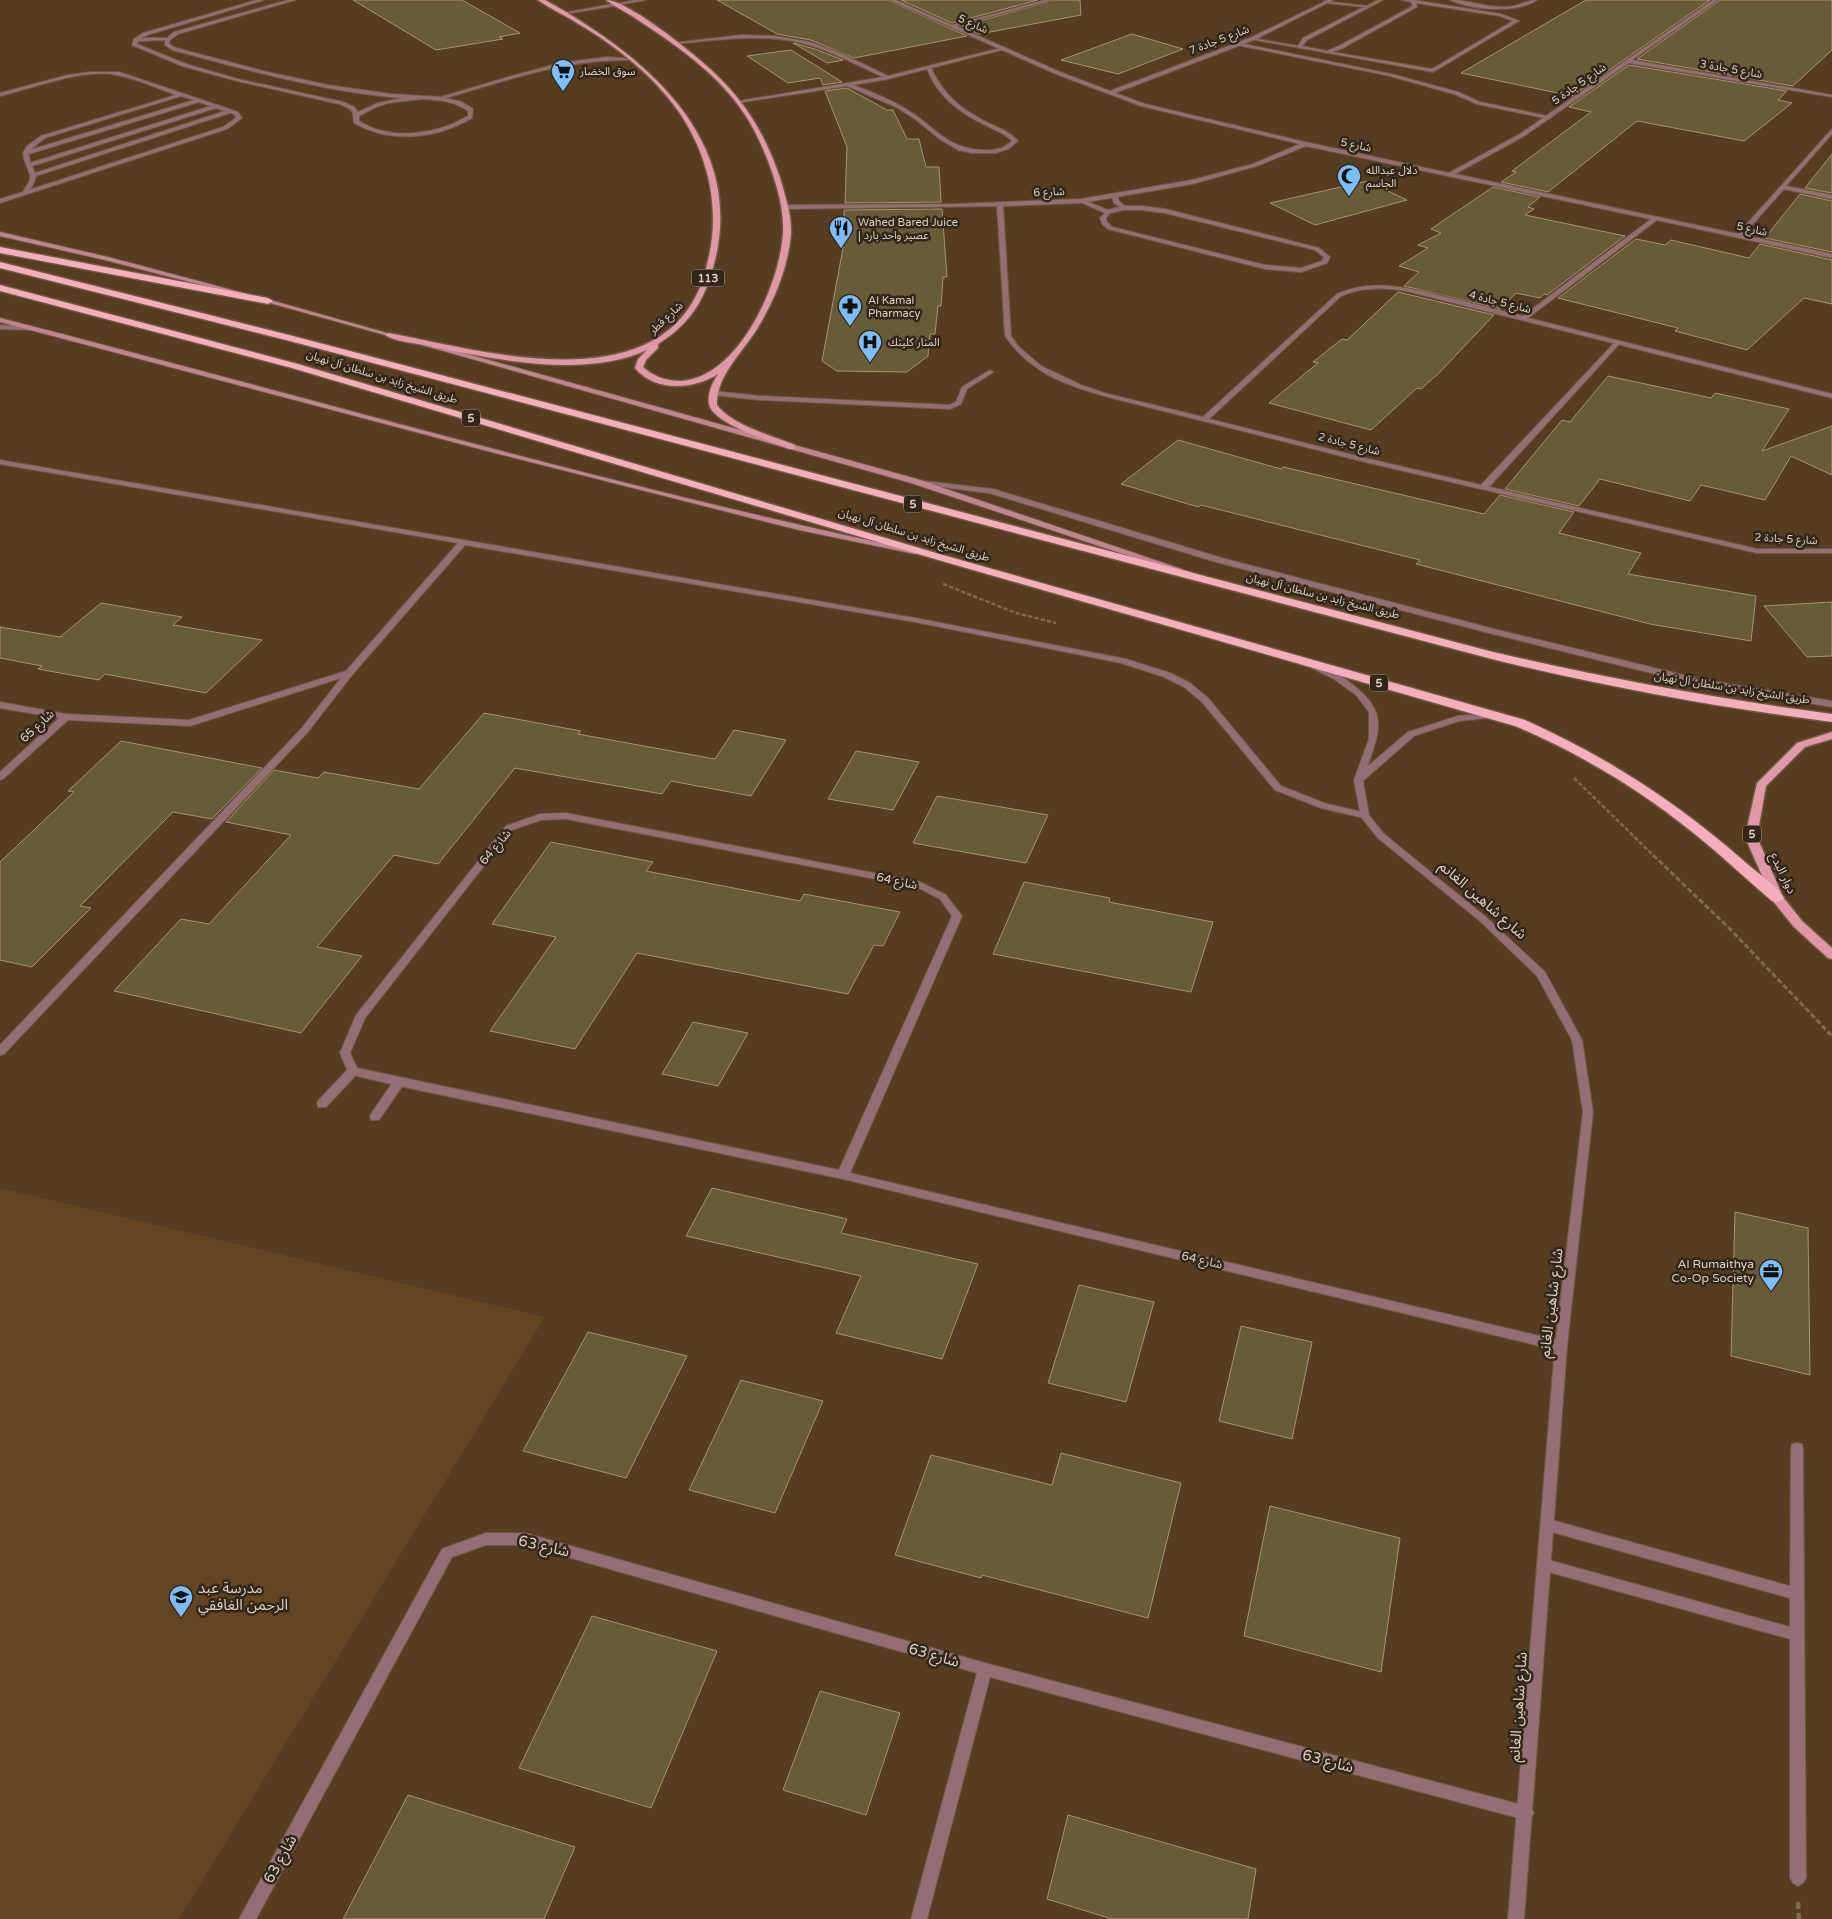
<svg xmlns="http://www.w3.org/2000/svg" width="1832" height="1919" font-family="'Varela Round','Noto Sans Arabic',sans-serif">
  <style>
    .built { fill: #634423 }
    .building { fill: #6a5b38; stroke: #a49470 }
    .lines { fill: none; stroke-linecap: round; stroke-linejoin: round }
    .service-casing { stroke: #715941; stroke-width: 2 }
    .minor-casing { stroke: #715941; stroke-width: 2 }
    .tertiary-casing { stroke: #715941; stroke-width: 2 }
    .secondary-casing { stroke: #715941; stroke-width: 2 }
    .primary-casing { stroke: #715941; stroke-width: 3 }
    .motorway-casing { stroke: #715941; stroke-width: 3 }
    .path-far2 { stroke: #7f6851; stroke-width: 2.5; stroke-dasharray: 4.5 2; stroke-linecap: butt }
    .path-far1 { stroke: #7f6851; stroke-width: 3; stroke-dasharray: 5.5 2.5; stroke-linecap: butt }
    .path { stroke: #7f6851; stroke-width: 4.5; stroke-dasharray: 7 4; stroke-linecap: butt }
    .service { fill: #936f75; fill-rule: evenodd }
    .minor { fill: #936f75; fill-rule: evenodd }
    .tertiary { fill: #936f75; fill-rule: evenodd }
    .secondary { fill: #bf8691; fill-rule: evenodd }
    .primary { fill: #e198a6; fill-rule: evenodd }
    .motorway { fill: #f5aebc; fill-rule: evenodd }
    .labels { text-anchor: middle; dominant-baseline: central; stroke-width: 5; stroke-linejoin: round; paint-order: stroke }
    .far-street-label { font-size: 11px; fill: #decebf; stroke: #32261a }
    .far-poi-label { font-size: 11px; fill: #decebf; stroke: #32261a; text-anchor: start }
    .shield { fill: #32261a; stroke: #aa9c8e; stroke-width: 1 }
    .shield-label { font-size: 11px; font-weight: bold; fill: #decebf }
    .street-label { font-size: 12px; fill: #decebf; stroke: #32261a }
    .poi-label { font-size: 12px; fill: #decebf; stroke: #32261a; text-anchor: end }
    .near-street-label { font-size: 15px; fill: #decebf; stroke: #32261a }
    .near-poi-label { font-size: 15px; fill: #decebf; stroke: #32261a; text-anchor: start }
  </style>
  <rect width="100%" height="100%" fill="#563c21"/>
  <path class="built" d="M0,1188L545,1317L179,1919H0Z"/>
  <g class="building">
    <path d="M353,0H462L520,33L499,37L503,39L436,50Z"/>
    <path d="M717,0H888L967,36L854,58L811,40L777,34Z"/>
    <path d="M901,0H1038L952,23Z"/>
    <path d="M1054,0H1080L1081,15L979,34L962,26Z"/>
    <path d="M1586,0H1710L1572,96L1461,73Z"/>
    <path d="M1720,0H1832V50L1793,86L1637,59Z"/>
    <path d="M1132,34L1183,49L1118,74L1061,60Z"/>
    <path d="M793,43L815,49L843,60L827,63Z"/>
    <path d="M791,50L815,65L842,82L823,85L820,78L788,83L747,56Z"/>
    <path d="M1629,65L1787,91L1778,100L1792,103L1744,141L1637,121L1548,192L1501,182L1516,172L1512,171L1591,112L1569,107Z"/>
    <path d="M847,88L887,110H893L907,139H919L926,167H939L941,202L845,203L847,147L825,91Z"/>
    <path d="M1832,154V193L1805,188Z"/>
    <path d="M1367,181L1407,200L1315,225L1270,203Z"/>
    <path d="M1493,187L1540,197L1528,207L1534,209L1525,215L1625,236L1547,295L1544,294L1540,298L1516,293L1501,309L1404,286L1419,272L1399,266L1428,248L1418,245L1441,233L1431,229Z"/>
    <path d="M1800,194L1832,201V252L1765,238Z"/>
    <path d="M942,209L947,277H943L941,306H938L935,334H930L928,356L907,372L837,371L822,361L844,243V210Z"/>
    <path d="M1636,239L1665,245L1671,240L1749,258L1760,244L1832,260V304L1804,298L1747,350L1675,331L1678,328L1558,298Z"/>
    <path d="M1398,292L1494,315L1439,373L1421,389L1417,388L1371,430L1269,403L1318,363L1313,362L1342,339L1347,340Z"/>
    <path d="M1608,376L1711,398L1715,393L1789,409L1762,451L1832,426V475L1791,456L1765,500L1701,485L1690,501L1600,479L1579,506L1505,489L1562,420L1570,422Z"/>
    <path d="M1178,440L1281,469L1283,467L1484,514L1500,495L1574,512L1559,533L1641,553L1628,574L1756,596L1751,641L1650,624L1416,564L1420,560L1201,505L1198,507L1121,484Z"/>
    <path d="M1832,602V656L1807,657L1764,606Z"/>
    <path d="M101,603L182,617L173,625L262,640L206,693L105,674L99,680L38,669L42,666L0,658V627L60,637Z"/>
    <path d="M484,713L581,731L578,734L715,759L734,730L786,740L751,796L671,781L662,794L515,768L438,864L394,855L317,947L362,956L301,1033L114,991L181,919L209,924L291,835L226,822L274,770L318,778L324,772L419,789Z"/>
    <path d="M121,741L262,768L212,819L173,812L80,906L91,908L32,967L0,960V862L74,792L68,791Z"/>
    <path d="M856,751L919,762L893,810L828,799Z"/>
    <path d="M937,796L1048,815L1026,863L913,843Z"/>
    <path d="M551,842L653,862L646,871L800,901L804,894L900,912L883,946L874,945L848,994L637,953L575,1049L490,1031L556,937L492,924Z"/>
    <path d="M1024,882L1110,898L1109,902L1213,922L1191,992L993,954Z"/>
    <path d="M693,1022L748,1033L718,1086L662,1074Z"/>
    <path d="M712,1188L847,1219L841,1233L978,1264L942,1359L836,1333L861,1276L686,1236Z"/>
    <path d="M1735,1212L1808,1228L1810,1375L1731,1356Z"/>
    <path d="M1079,1285L1154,1302L1126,1402L1048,1383Z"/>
    <path d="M1241,1326L1312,1342L1292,1439L1219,1421Z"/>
    <path d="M588,1332L687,1356L626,1478L523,1451Z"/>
    <path d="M741,1380L823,1401L775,1513L689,1490Z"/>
    <path d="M1061,1453L1181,1483L1148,1618L982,1575L981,1578L895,1555L931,1455L1052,1485Z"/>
    <path d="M1270,1506L1400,1538L1381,1672L1244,1636Z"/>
    <path d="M592,1616L717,1651L651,1808L519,1768Z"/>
    <path d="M820,1691L900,1713L866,1815L783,1790Z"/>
    <path d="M408,1795L575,1847L544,1919H343Z"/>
    <path d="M1068,1815L1256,1869L1248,1919H1112L1047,1899Z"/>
  </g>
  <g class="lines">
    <g class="service-casing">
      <g id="service">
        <path d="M257,0H264L147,35L141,38H167L174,32L288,0H295L178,34L170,40L169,44L176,48L267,72L328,85L391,94L441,97L512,76L560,63L607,57L634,59L632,60C563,59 510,80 445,98L462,102L473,109L472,118C437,139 390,144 354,123C353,109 353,110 339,104L237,81L182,66L132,45L134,39L143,33ZM165,40V45L172,50C248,70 324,92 402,98L378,103L358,112L354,107L343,102L238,79L186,64L137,44L138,41ZM423,99C439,100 454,101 468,111V116C436,135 391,141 359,121V116L374,108L388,103Z"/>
        <path d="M1378,0H1383L1307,40L1302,46L1327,51L1339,46L1413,6L1411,2L1401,0H1413L1501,14L1519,21L1433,72L1250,39L1252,38L1298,46L1303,38L1364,7L1326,3L1324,1L1367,6ZM1416,3L1500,16L1513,21L1432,69L1332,52L1343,48L1417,7Z"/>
        <path d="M1450,0C1469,0 1487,8 1506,7C1517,7 1527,0 1537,0C1517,14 1472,10 1450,0Z"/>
        <path d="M618,3L620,5L565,14L563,13Z"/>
        <path d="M742,35L775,36L810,42L840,53L888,76L1005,47V49L931,68C945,97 960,108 988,123C999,128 1010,132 1018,141L1008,149L996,153H972L958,150L941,140L915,119L896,107L847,86L737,103L739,101L883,77C861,67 839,55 816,47C771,32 722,39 675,44L673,43ZM927,69C938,97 959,112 985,125C994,130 1005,133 1012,141C1004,149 995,151 983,150C946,149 935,126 906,109C890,99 871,92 853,85L888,79Z"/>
        <path d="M1239,43L1391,74L1458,92L1480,102L1552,117L1549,119L1477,104L1454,94L1390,76L1237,45Z"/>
        <path d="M91,72H119L238,112L242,118L227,129L0,203V199L23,192L30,180V175L24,159L23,153L27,146L41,136L176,95C157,88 137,79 117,75C83,68 34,88 0,96V93L68,75ZM181,96L194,100L30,150L45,138ZM199,102L211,106L30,163L29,154ZM216,108L225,111L35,173L32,166ZM230,113L234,114L236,118L223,127L29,190L33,185L36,176Z"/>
        <path d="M1115,195L1118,197L1119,201L1125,206H1142L1165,209L1319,248L1330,257L1327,263L1301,272L1265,269L1108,229L1102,224L1100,218L1105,213L1078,201L1083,200L1108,210L1120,207L1114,203L1112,197ZM1124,210H1142L1165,213L1315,250L1324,257L1322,261L1301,268L1265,265L1112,227L1107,222L1106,218L1110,213Z"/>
        <path d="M1616,341L1621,342L1487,489H1481V485Z"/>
        <path d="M990,370L993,372L992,373L967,389L961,404L950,409L760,400L713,395L710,393L713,391L760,396L949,405L956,402L962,387Z"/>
        <path d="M915,480L993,489L1222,558L1494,629L1700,679L1832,701V707L1700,685L1489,633L1216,562L989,493L918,484L914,482Z"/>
        <path d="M353,1067L358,1071L357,1074L326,1107H318L317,1104L318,1101L349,1068Z"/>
        <path d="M399,1078L403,1079L404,1082L403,1085L379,1120H371L370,1117L371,1114L395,1079Z"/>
        <path d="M1797,1443L1802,1444L1803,1448L1806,1878L1803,1883L1798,1886L1793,1883L1790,1878V1639L1545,1571L1540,1569L1538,1565L1540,1561L1545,1559L1790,1627V1598L1548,1531L1543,1529L1541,1525L1543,1521L1548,1519L1790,1586L1791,1448L1792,1444Z"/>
      </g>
    </g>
    <g class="minor-casing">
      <g id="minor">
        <path d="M635,0H646L618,5L616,4Z"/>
        <path d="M890,0H896L952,25L1045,0H1052L956,26L1060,72L1110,91L1250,38L1328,0H1333L1254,40L1115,93L1145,104L1305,142L1449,173L1520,134L1713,0H1718L1632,60L1832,95V97L1629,63L1524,136L1455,174L1738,234L1832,129V134L1786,186L1832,195V199L1784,189L1743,235L1832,254V258L1657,220L1528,318L1832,394V398L1406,291C1383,287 1362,287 1341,296L1209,419L1365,458L1757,549H1832V553H1757L1365,462L1104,396C1063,384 1030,372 1005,336L997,206L786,209L783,207L786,205L957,204L1081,199L1192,180L1253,164L1300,144L1141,106L1056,74ZM1306,146L1651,219L1523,316C1499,310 1475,304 1451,298C1412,289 1375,277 1337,294L1203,417L1108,394L1081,385L1041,366L1019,347L1011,336L1003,206L1081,203L1192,184L1257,166Z"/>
        <path d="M0,460L915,618L1126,659L1170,673L1190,683L1208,698L1281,786L1327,804L1367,813L1369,815L1364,818L1321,808L1275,790L1202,702L1184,687L1164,677L1121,663L915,622L465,545L352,675L307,733L4,1054L0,1055V1045L301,729L341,678L190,726L68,720L3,779L0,780V772L59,718L0,708V702L66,714L189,720L346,671L458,543L0,464Z"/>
        <path d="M566,813L920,882L946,895L962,916L850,1173L1561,1341L1565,1343L1567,1346L1565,1349L1561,1351L843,1179L399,1086L349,1074L340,1053L356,1015L506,826L540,814ZM566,819L917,887L940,899L952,916L839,1170L357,1068L350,1053L365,1018L512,830L541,820Z"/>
        <path d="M486,1533H525L985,1663L1526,1806L1531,1808L1534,1813L1531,1818L1526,1820L990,1677L927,1919H911L977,1673L525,1545H486L452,1557L256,1919H239L442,1549Z"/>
      </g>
    </g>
    <g class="tertiary-casing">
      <g id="tertiary">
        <path d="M0,325L30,326L33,328L30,330L0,329Z"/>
        <path d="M1312,664C1321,663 1336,672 1344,678C1385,708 1384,722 1367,767L1408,732L1458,716L1497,713L1498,715L1497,717L1459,721L1414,736L1363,781L1369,815L1384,834L1487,918L1545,972L1582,1040L1593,1112L1567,1346L1524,1919H1508L1555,1346L1583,1112L1572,1040L1537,976L1481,922L1378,838L1361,817L1354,780L1369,739V712L1356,695L1334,679L1312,668Z"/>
      </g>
    </g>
    <g class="secondary-casing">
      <g id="secondary">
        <path d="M0,232L108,257L247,294L244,296L105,260L0,236Z"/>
        <path d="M259,298H263L401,337L396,338L259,300Z"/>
        <path d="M0,318C305,396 607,486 915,550L919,552L915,554L799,530L495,453L0,322Z"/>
        <path d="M424,342L917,479L1193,573L1189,575H1186L911,483L422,345L421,344Z"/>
      </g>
    </g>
    <g class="primary-casing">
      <g id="primary">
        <path d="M538,0H545C640,53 743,134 716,256C707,296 693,322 658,344V348L646,360L643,367C654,377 667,381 681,381C739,378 781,282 783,232C785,199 766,150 749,121C725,80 681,48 641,22C630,14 617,8 606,0C626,0 684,46 701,61C741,95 763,128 780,178C785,196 792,215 791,234C788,268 774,301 757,329C742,353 716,376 717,405C731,425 773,436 795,445V449H789C771,441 713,424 709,404C707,393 713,382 718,374C693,390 655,392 635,368L638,359L647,350C585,379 493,359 429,346C416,343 395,342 385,335L389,333C478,350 648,400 698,292C704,280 706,268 709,256C720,205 708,155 679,112C654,76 615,45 577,23C565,15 550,9 538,0Z"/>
        <path d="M1832,732V739L1805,747L1766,786L1757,837L1783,897L1802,921L1832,948V959L1828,958L1794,927L1773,901L1745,837L1757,783L1797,743Z"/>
      </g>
    </g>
    <g class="motorway-casing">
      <g id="motorway">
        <path d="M0,247L268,298L273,301L268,304L0,253Z"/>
        <path d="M0,262L293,336L1493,652C1605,678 1717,699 1832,714V722C1716,707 1601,686 1488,658L286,340L0,268Z"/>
        <path d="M0,285L298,364L943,555L1525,720C1606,756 1678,803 1745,862C1757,873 1775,884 1784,898L1777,902L1772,901C1745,878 1719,853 1691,831C1637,788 1579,753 1515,726L935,559L292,368L0,291Z"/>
      </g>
    </g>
    <g class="path-far2">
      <path d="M943,584L1016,613L1056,623"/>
      <path d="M1574,778L1654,856"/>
    </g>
    <path class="path-far1" d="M1653,855L1730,929L1832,1036"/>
    <path class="path" d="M1798,1902L1799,1919"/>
    <use href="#service" class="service"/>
    <use href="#minor" class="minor"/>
    <use href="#tertiary" class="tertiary"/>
    <use href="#secondary" class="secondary"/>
    <use href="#primary" class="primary"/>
    <use href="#motorway" class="motorway"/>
  </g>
  <defs>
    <g id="supermarket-pin" transform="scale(1.25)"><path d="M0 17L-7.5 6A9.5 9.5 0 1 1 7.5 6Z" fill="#7cbef9" stroke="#32261a"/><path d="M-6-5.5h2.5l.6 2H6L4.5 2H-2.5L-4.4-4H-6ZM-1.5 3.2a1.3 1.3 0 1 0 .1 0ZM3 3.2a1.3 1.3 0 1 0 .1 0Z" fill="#111"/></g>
    <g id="mosque-pin" transform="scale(1.25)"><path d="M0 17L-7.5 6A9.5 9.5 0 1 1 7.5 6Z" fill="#7cbef9" stroke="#32261a"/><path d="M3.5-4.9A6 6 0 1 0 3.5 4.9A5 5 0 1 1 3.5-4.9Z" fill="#111"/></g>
    <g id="restaurant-pin" transform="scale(1.25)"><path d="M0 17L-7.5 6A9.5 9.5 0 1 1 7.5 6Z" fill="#7cbef9" stroke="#32261a"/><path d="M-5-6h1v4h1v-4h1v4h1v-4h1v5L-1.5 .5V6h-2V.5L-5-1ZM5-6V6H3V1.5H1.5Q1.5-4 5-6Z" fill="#111"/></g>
    <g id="pharmacy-pin" transform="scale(1.25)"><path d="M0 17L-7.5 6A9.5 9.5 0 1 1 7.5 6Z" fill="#7cbef9" stroke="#32261a"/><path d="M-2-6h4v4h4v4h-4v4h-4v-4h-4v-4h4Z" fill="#111"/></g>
    <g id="hospital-pin" transform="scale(1.25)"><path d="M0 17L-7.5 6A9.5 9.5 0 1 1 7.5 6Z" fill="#7cbef9" stroke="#32261a"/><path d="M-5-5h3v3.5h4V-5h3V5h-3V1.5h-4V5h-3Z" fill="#111"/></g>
    <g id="office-pin" transform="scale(1.25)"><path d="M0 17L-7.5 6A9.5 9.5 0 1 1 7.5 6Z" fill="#7cbef9" stroke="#32261a"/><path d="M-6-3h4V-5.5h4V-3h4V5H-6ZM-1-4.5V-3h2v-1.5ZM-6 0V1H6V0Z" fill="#111"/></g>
    <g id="school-pin" transform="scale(1.25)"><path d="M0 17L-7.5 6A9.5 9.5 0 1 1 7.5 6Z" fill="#7cbef9" stroke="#32261a"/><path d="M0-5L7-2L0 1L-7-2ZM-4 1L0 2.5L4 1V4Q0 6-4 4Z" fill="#111"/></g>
  </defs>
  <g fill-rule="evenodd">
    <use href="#supermarket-pin" x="563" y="71"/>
    <use href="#mosque-pin" x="1349" y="176"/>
    <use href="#restaurant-pin" x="841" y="228"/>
    <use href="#pharmacy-pin" x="850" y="306"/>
    <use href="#hospital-pin" x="870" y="342"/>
    <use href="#office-pin" x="1771" y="1271"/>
    <use href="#school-pin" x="181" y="1597"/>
  </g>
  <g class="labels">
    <g class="far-street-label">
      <text transform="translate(973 24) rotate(24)">شارع 5</text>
      <text transform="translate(1219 40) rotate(-21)">شارع 5 جادة 7</text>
      <text transform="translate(1731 69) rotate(10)">شارع 5 جادة 3</text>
      <text transform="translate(1579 84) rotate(-35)">شارع 5 جادة 5</text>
      <text transform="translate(1356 145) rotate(12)">شارع 5</text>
      <text transform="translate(1049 192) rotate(-3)">شارع 6</text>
      <text transform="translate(1752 229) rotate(12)">شارع 5</text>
      <text transform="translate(1500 302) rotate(14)">شارع 5 جادة 4</text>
      <text transform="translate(666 318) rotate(-43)">شارع قطر</text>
      <text transform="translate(382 377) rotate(17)">طريق الشيخ زايد بن سلطان آل نهيان</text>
      <text transform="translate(1349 444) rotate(14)">شارع 5 جادة 2</text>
      <text transform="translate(914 535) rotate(17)">طريق الشيخ زايد بن سلطان آل نهيان</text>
      <text transform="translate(1786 539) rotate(3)">شارع 5 جادة 2</text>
      <text transform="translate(1323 596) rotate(14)">طريق الشيخ زايد بن سلطان آل نهيان</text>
      <text transform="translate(1732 688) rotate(9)">طريق الشيخ زايد بن سلطان آل نهيان</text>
    </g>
    <g class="far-poi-label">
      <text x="580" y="71">سوق الخضار</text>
      <text x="1366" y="170">دلال عبدالله<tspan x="1366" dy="13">الجاسم</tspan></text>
      <text x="858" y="222">Wahed Bared Juice<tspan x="858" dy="13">| عصير واحد بارد</tspan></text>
      <text x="868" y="300">Al Kamal<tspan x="868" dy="13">Pharmacy</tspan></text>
      <text x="888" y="342">المنار كلينك</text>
    </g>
    <g class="shield">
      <rect x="692" y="269.5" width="32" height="17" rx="4"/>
      <rect x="462" y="409.5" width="18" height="17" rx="4"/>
      <rect x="904" y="495.5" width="18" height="17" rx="4"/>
      <rect x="1370" y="674.5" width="18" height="17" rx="4"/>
      <rect x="1743" y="825.5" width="18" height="17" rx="4"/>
    </g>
    <g class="shield-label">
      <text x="708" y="278">113</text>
      <text x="471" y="418">5</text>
      <text x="913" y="504">5</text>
      <text x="1379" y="683">5</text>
      <text x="1752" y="834">5</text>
    </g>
    <g class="street-label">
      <text transform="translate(37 726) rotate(-43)">شارع 65</text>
      <text transform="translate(495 847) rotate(-50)">شارع 64</text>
      <text transform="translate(1783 873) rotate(64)">دوار البدع</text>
      <text transform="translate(897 881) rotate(12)">شارع 64</text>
      <text transform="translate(1202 1260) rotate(13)">شارع 64</text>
    </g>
    <g class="poi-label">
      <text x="1754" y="1264">Al Rumaithya<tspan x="1754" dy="14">Co-Op Society</tspan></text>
    </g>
    <g class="near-street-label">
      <text transform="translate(1483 900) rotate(41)">شارع شاهين الغانم</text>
      <text transform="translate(1551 1303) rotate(-83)">شارع شاهين الغانم</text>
      <text transform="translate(544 1546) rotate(13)">شارع 63</text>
      <text transform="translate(934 1655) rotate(16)">شارع 63</text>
      <text transform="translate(1518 1707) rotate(-86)">شارع شاهين الغانم</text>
      <text transform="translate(1328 1761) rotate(15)">شارع 63</text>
      <text transform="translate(280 1859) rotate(-61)">شارع 63</text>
    </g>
    <g class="near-poi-label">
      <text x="198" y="1588">مدرسة عبد<tspan x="198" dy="17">الرحمن الغافقي</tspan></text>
    </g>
  </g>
</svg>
